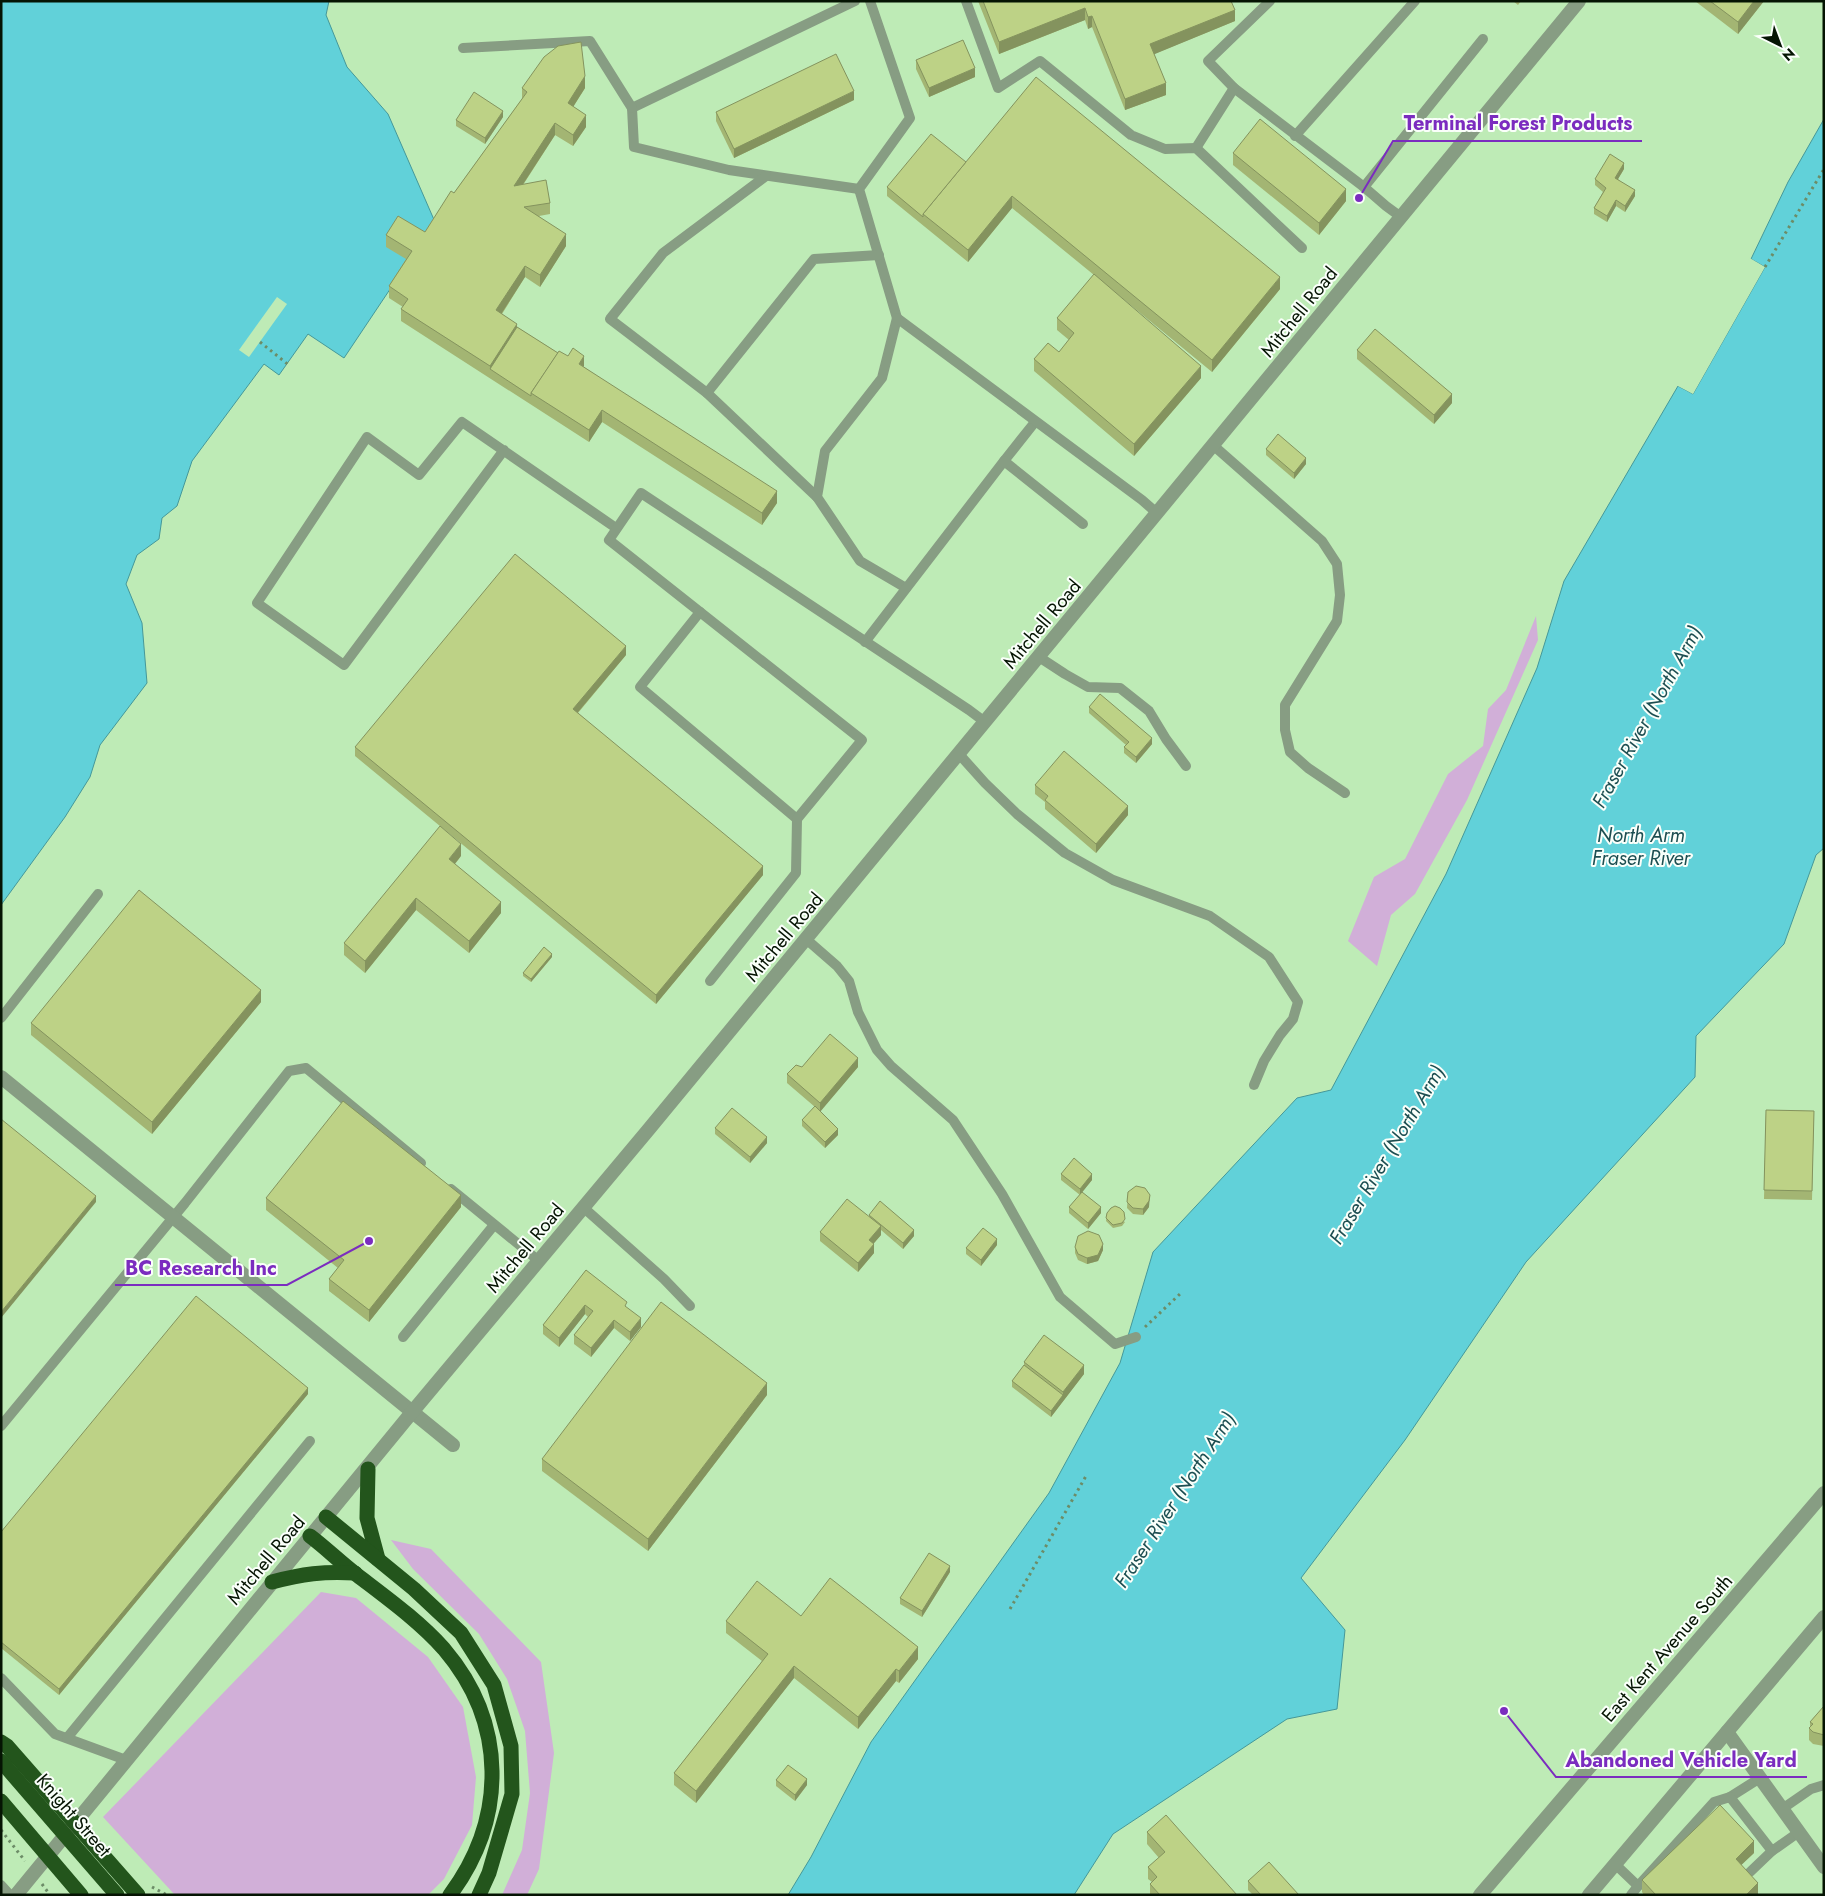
<svg xmlns="http://www.w3.org/2000/svg" width="1825" height="1896" font-family="Jost,sans-serif">
  <style>
    .green { fill: #d1afd8 }
    .water { fill: #61d1d9; stroke: #459899 }
    .pier { fill: #beebb6 }
    .lines { fill: none; stroke-linecap: round; stroke-linejoin: round }
    .path { stroke: #6c8c67; stroke-width: 3; stroke-dasharray: 2.5 4; stroke-linecap: butt }
    .service { stroke: #879d83; stroke-width: 10 }
    .minor { stroke: #879d83; stroke-width: 14 }
    .tertiary { stroke: #879d83; stroke-width: 14 }
    .motorway { stroke: #23551c; stroke-width: 15 }
    .wall { fill: #a3b573 }
    .shaded-wall { fill: #84935e }
    .building { fill: #bdd286; stroke: #84935e }
    .labels { text-anchor: middle; dominant-baseline: central; stroke-width: 4; stroke-linejoin: round; paint-order: stroke }
    .street-label { font-size: 19px; fill: #051403; stroke: #fafffa }
    .water-label { font-size: 20px; font-style: italic; fill: #1d4f52; stroke: #fafffa }
    .leader { fill: none; stroke: #7b2cbf; stroke-width: 2 }
    .callout-dot { fill: #7b2cbf; stroke: #fafffa; stroke-width: 2 }
    .callout-label { font-size: 20px; text-anchor: middle; font-weight: bold; fill: #7b2cbf; stroke: #fafffa; stroke-width: 4; stroke-linejoin: round; paint-order: stroke }
  </style>
  <rect width="100%" height="100%" fill="#beebb6"/>
  <g class="green">
    <path d="M1536,616L1538,640L1467,800L1415,894L1391,915L1377,966L1348,941L1374,877L1405,859L1448,774L1483,746L1488,709L1506,690Z"/>
    <path d="M391,1540L431,1549L541,1662L554,1753L539,1869L527,1895H502L522,1850L530,1793L525,1731L507,1679L479,1634L413,1569Z"/>
    <path d="M321,1592L356,1598L428,1657L463,1707L476,1777L472,1825L444,1879L428,1895H175L103,1817Z"/>
  </g>
  <g class="water">
    <path d="M1,1H329L326,15L347,67L388,114L435,222L344,358L308,334L279,375L264,364L192,461L177,506L162,518L159,539L137,555L126,584L142,623L147,683L100,745L90,777L65,817L1,905Z"/>
    <path d="M1824,119V848L1816,855L1784,944L1696,1036L1695,1077L1526,1262L1405,1440L1301,1578L1345,1630L1337,1709L1287,1719L1113,1834L1074,1895H788L811,1857L871,1742L1049,1493L1120,1363L1153,1252L1297,1098L1331,1090L1446,874L1537,668L1564,581L1678,386L1693,394L1765,267L1751,259L1788,182Z"/>
  </g>
  <g class="pier">
    <path d="M1748,257L1765,267L1693,394L1676,385L1679,384L1692,391L1762,268L1749,261Z"/>
    <path d="M277,297L287,304L249,357L239,350Z"/>
  </g>
  <g class="lines">
    <g class="path">
      <path d="M1765,267L1824,169"/>
      <path d="M260,342L290,366"/>
      <path d="M1145,1327L1181,1293"/>
      <path d="M1010,1609L1086,1476"/>
      <path d="M1,1830L25,1861"/>
      <path d="M42,1884L50,1895"/>
      <path d="M152,1887L167,1895"/>
    </g>
    <g class="service">
      <path d="M855,1L632,108L634,147L729,170L859,189"/>
      <path d="M870,1L910,118L859,189L897,318"/>
      <path d="M966,1L998,88L1040,61L1131,135L1165,149L1196,148L1302,248"/>
      <path d="M1270,1L1208,61L1234,88L1364,187L1386,206L1401,217"/>
      <path d="M463,48L590,41L632,108"/>
      <path d="M1295,136L1415,1"/>
      <path d="M1196,148L1234,88"/>
      <path d="M1364,187L1483,39"/>
      <path d="M707,393L610,319L663,253L766,176"/>
      <path d="M1214,446L1322,541L1337,564L1340,595L1337,621L1285,705V730L1290,752L1308,768L1345,793"/>
      <path d="M504,450L344,665L257,603L367,437L419,475L462,422L616,528"/>
      <path d="M1004,461L1035,422"/>
      <path d="M817,497L707,393L814,259L879,255"/>
      <path d="M906,588L860,561L817,497L825,451L882,378L897,318L1142,500L1158,514"/>
      <path d="M700,612L640,687L797,819"/>
      <path d="M865,642L1004,461L1083,524"/>
      <path d="M1039,657L1065,674L1088,687L1120,688L1149,711L1166,739L1186,766"/>
      <path d="M959,754L985,783L1017,814L1065,853L1113,880L1210,916L1269,957L1298,1002L1293,1019L1280,1035L1264,1061L1254,1085"/>
      <path d="M806,939L837,966L849,981L858,1012L877,1050L891,1066L953,1120L1002,1194L1060,1297L1115,1344L1136,1337"/>
      <path d="M710,981L796,873L797,819L862,740L609,540L641,493L969,710L985,722"/>
      <path d="M1,1018L98,894"/>
      <path d="M451,1189L539,1261"/>
      <path d="M584,1208L664,1279L690,1306"/>
      <path d="M403,1337L494,1225"/>
      <path d="M1,1426L185,1203L289,1071L306,1068L421,1163"/>
      <path d="M1,1678L55,1734L126,1760"/>
      <path d="M67,1738L310,1441"/>
      <path d="M1730,1797L1760,1778"/>
      <path d="M1782,1809L1811,1789L1824,1785"/>
      <path d="M1615,1864L1638,1886L1714,1802L1730,1797L1772,1851L1799,1832"/>
      <path d="M1750,1872L1772,1851"/>
      <path d="M1,1885L10,1895"/>
      <path d="M1631,1895L1638,1886"/>
    </g>
    <g class="minor">
      <path d="M1,1077L453,1445"/>
      <path d="M1727,1732L1824,1867"/>
      <path d="M16,1895L413,1411L649,1129L1579,1"/>
      <path d="M1480,1895L1824,1493"/>
    </g>
    <path class="tertiary" d="M1589,1895L1824,1617"/>
    <g class="motorway">
      <path d="M368,1469L367,1518L378,1559"/>
      <path d="M326,1517L414,1589L461,1633L494,1685L511,1746L512,1794L489,1873L479,1895"/>
      <path d="M310,1536C326,1548 341,1563 357,1575C387,1598 419,1621 444,1649C507,1723 507,1818 450,1895"/>
      <path d="M272,1582C302,1574 324,1571 355,1573"/>
      <path d="M1,1742L7,1746L138,1895"/>
      <path d="M1,1761L117,1895"/>
      <path d="M1,1801L81,1895"/>
    </g>
  </g>
  <g class="wall">
    <path d="M978,1H1231L1235,21L1154,54L1166,95L1125,110L1092,27L1088,29L1085,20L999,54Z"/>
    <path d="M1513,1H1521L1518,5Z"/>
    <path d="M1695,1H1764L1738,34Z"/>
    <path d="M916,60L975,77L929,97L916,69Z"/>
    <path d="M522,88H585L573,107L586,127L573,146L555,135L523,185L550,203V214L539,216L566,246L540,287L525,277L502,314L517,327L558,353L584,367L777,503L762,525L602,422L589,442L401,321V309L403,307L389,298V286L406,259L386,247V235L425,232L454,193L522,99Z"/>
    <path d="M854,100L734,158L716,121V112Z"/>
    <path d="M503,117L485,144L456,126V120Z"/>
    <path d="M1233,153L1346,201L1319,235L1233,165Z"/>
    <path d="M966,162L1280,289L1212,372L1111,289L1201,378L1134,456L1034,371V359L1059,352L1069,340L1057,330V318L1094,275L1012,208L968,262L887,196V187Z"/>
    <path d="M1624,169L1618,179L1635,196L1625,212L1616,206L1607,222L1594,214V208L1603,192L1595,185V179Z"/>
    <path d="M1357,350L1452,403L1434,424L1357,359Z"/>
    <path d="M1266,449L1306,464L1294,479L1266,455Z"/>
    <path d="M626,655L578,713L763,875L656,1004L355,756V747Z"/>
    <path d="M1089,707L1152,744L1136,763L1124,753V747L1126,745L1089,713Z"/>
    <path d="M1035,785L1128,815L1096,853L1045,809V802L1035,794Z"/>
    <path d="M461,856L455,864L501,913L469,953L416,910L365,973L344,955V943Z"/>
    <path d="M552,957L531,982L523,976V973Z"/>
    <path d="M261,1002L152,1134L31,1035V1023Z"/>
    <path d="M802,1067H858L820,1111L838,1135L825,1148L802,1126V1120L815,1107L787,1083V1074Z"/>
    <path d="M1766,1110L1814,1111L1812,1200L1764,1199Z"/>
    <path d="M715,1128L767,1143L750,1163L715,1134Z"/>
    <path d="M1061,1174L1092,1180L1082,1192L1101,1213L1088,1229L1069,1213V1207L1080,1195L1061,1180Z"/>
    <path d="M1128,1192L1149,1207L1143,1215L1133,1214L1127,1208Z"/>
    <path d="M266,1198L461,1207L369,1322L329,1291V1279L338,1268L266,1210Z"/>
    <path d="M1107,1213L1125,1222L1122,1226L1113,1228L1106,1221Z"/>
    <path d="M869,1215L914,1236L903,1249L881,1230V1235L873,1244L874,1253L858,1272L820,1241V1232L869,1217Z"/>
    <path d="M997,1245L981,1266L966,1254V1248Z"/>
    <path d="M1075,1247L1103,1250L1098,1261L1087,1264L1078,1260L1075,1253Z"/>
    <path d="M586,1270L627,1308L641,1327L630,1341L614,1328L591,1357L574,1344V1335L588,1317L585,1314L559,1347L543,1334V1325Z"/>
    <path d="M1024,1362L1084,1374L1051,1417L1012,1387V1381L1024,1365Z"/>
    <path d="M308,1394L59,1695L1,1648V1532Z"/>
    <path d="M767,1395L648,1551L542,1471V1459Z"/>
    <path d="M950,1572L922,1617L900,1604V1598Z"/>
    <path d="M801,1616L918,1659L899,1683L896,1681L858,1729L794,1678L696,1803L674,1785V1773L762,1661L726,1633V1621Z"/>
    <path d="M1824,1706V1746L1813,1744L1809,1740V1728L1810,1727V1722Z"/>
    <path d="M776,1780L807,1785L795,1801L776,1786Z"/>
    <path d="M1147,1832L1237,1895H1150V1884L1152,1882L1148,1879V1867L1159,1858L1147,1844Z"/>
    <path d="M1754,1853L1741,1865L1758,1895H1644L1642,1892V1880Z"/>
    <path d="M1248,1881L1299,1895H1253L1248,1890Z"/>
  </g>
  <g class="shaded-wall">
    <path d="M1754,1H1764L1738,34V22Z"/>
    <path d="M1085,8V20L999,54V42Z"/>
    <path d="M1235,10V21L1150,56V44Z"/>
    <path d="M1092,16V27L1088,29V17Z"/>
    <path d="M975,68V77L929,97V88Z"/>
    <path d="M585,76V88L568,115V103Z"/>
    <path d="M1166,83V95L1125,110V99Z"/>
    <path d="M854,91V100L734,158V149Z"/>
    <path d="M503,111V117L485,144V138Z"/>
    <path d="M586,115V127L573,146V135Z"/>
    <path d="M555,123V135L514,198V186Z"/>
    <path d="M1624,163V169L1615,184V178Z"/>
    <path d="M1346,189V201L1319,235V223Z"/>
    <path d="M1635,190V196L1625,212V206Z"/>
    <path d="M1012,196V208L968,262V250Z"/>
    <path d="M1616,200V206L1607,222V216Z"/>
    <path d="M566,234V246L540,287V275Z"/>
    <path d="M525,266V277L496,322V310Z"/>
    <path d="M1280,277V289L1212,372V360Z"/>
    <path d="M517,324V336L490,369V366Z"/>
    <path d="M584,356V367L579,364Z"/>
    <path d="M1201,366V378L1134,456V444Z"/>
    <path d="M1452,394V403L1434,424V415Z"/>
    <path d="M602,410V422L589,442V430Z"/>
    <path d="M1306,458V464L1294,479V473Z"/>
    <path d="M777,491V503L762,525V513Z"/>
    <path d="M626,646V655L573,718V709Z"/>
    <path d="M1152,738V744L1136,763V757Z"/>
    <path d="M1128,806V815L1096,853V844Z"/>
    <path d="M461,844V856L449,871V859Z"/>
    <path d="M763,866V875L656,1004V995Z"/>
    <path d="M416,898V910L365,973V961Z"/>
    <path d="M501,902V913L469,953V941Z"/>
    <path d="M552,954V957L531,982V979Z"/>
    <path d="M261,990V1002L152,1134V1122Z"/>
    <path d="M858,1058V1067L820,1112V1103Z"/>
    <path d="M838,1129V1135L825,1148V1142Z"/>
    <path d="M767,1137V1143L750,1163V1157Z"/>
    <path d="M1092,1174V1180L1080,1195V1189Z"/>
    <path d="M461,1195V1207L369,1322V1310Z"/>
    <path d="M1150,1195L1149,1207L1143,1215V1209Z"/>
    <path d="M96,1196V1202L1,1318V1312Z"/>
    <path d="M1101,1207V1213L1088,1229V1223Z"/>
    <path d="M881,1226V1235L869,1249V1240Z"/>
    <path d="M914,1230V1236L903,1249V1243Z"/>
    <path d="M997,1239V1245L981,1266V1260Z"/>
    <path d="M874,1244V1253L858,1272V1263Z"/>
    <path d="M1103,1244V1250L1098,1261L1087,1264V1258Z"/>
    <path d="M585,1305V1314L559,1347V1338Z"/>
    <path d="M641,1318V1327L630,1341V1332Z"/>
    <path d="M614,1320V1328L591,1357V1348Z"/>
    <path d="M1084,1365V1374L1051,1417V1411L1063,1395V1392Z"/>
    <path d="M767,1383V1395L648,1551V1539Z"/>
    <path d="M308,1388V1394L59,1695V1689Z"/>
    <path d="M950,1566V1572L922,1617V1611Z"/>
    <path d="M918,1647V1659L899,1683V1671Z"/>
    <path d="M794,1666V1678L696,1803V1791Z"/>
    <path d="M896,1669V1681L858,1729V1717Z"/>
    <path d="M807,1779V1785L795,1801V1795Z"/>
    <path d="M1754,1841V1853L1736,1870V1859Z"/>
    <path d="M1758,1883V1895H1746Z"/>
  </g>
  <g class="building">
    <path d="M983,1H1231L1235,10L1150,44L1166,83L1125,99L1092,16L1088,17L1085,8L999,42Z"/>
    <path d="M1710,1H1754L1738,22Z"/>
    <path d="M963,40L975,68L929,88L916,60Z"/>
    <path d="M581,42L585,76L568,103L586,115L573,135L555,123L514,186L546,180L550,203L524,207L566,234L540,275L525,266L496,310L517,324L490,366L401,309L408,299L389,286L412,251L386,235L398,216L425,232L451,191L454,193L527,92L522,88L544,57L558,46Z"/>
    <path d="M836,54L854,91L734,149L716,112Z"/>
    <path d="M1036,77L1280,277L1212,360L1012,196L968,250L923,214Z"/>
    <path d="M474,92L503,111L485,138L456,120Z"/>
    <path d="M1260,119L1346,189L1319,223L1233,153Z"/>
    <path d="M931,134L966,162L923,214V217L887,187Z"/>
    <path d="M1610,154L1624,163L1615,178L1635,190L1625,206L1616,200L1607,216L1594,208L1606,188L1595,179Z"/>
    <path d="M1094,274L1201,366L1134,444L1034,359L1048,343L1059,352L1074,333L1057,318Z"/>
    <path d="M517,327L558,353L531,393V396L490,369Z"/>
    <path d="M1375,329L1452,394L1434,415L1357,350Z"/>
    <path d="M573,348L584,356L579,364L777,491L762,513L602,410L589,430L531,393L559,351L568,356Z"/>
    <path d="M1278,434L1306,458L1294,473L1266,449Z"/>
    <path d="M515,554L626,646L573,709L763,866L656,995L355,747Z"/>
    <path d="M1100,694L1152,738L1136,757L1124,747L1129,742L1089,707Z"/>
    <path d="M1064,751L1128,806L1096,844L1045,800L1048,796L1035,785Z"/>
    <path d="M440,826L461,844L449,859L501,902L469,941L416,898L365,961L344,943Z"/>
    <path d="M139,890L261,990L152,1122L31,1023Z"/>
    <path d="M544,947L552,954L531,979L523,973Z"/>
    <path d="M830,1034L858,1058L820,1103L787,1074L796,1065L802,1067Z"/>
    <path d="M343,1101L461,1195L369,1310L329,1279L344,1260L266,1198Z"/>
    <path d="M815,1106L838,1129L825,1142L802,1120Z"/>
    <path d="M732,1108L767,1137L750,1157L715,1128Z"/>
    <path d="M1766,1110L1814,1111L1812,1191L1764,1190Z"/>
    <path d="M1,1119L96,1196L1,1312Z"/>
    <path d="M1074,1158L1092,1174L1080,1189L1061,1174Z"/>
    <path d="M1136,1186L1145,1188L1150,1195L1149,1201L1143,1209L1133,1208L1127,1202L1128,1192Z"/>
    <path d="M1082,1192L1101,1207L1088,1223L1069,1207Z"/>
    <path d="M847,1199L881,1226L869,1240L874,1244L858,1263L820,1232Z"/>
    <path d="M880,1201L914,1230L903,1243L869,1215Z"/>
    <path d="M1115,1206L1120,1208L1124,1212L1125,1219L1122,1223L1113,1225L1106,1218L1107,1213L1111,1208Z"/>
    <path d="M983,1228L997,1239L981,1260L966,1248Z"/>
    <path d="M1088,1231L1099,1235L1103,1244L1098,1255L1087,1258L1078,1254L1075,1247L1078,1236Z"/>
    <path d="M586,1270L627,1302L625,1306L641,1318L630,1332L614,1320L591,1348L574,1335L593,1311L585,1305L559,1338L543,1325Z"/>
    <path d="M196,1296L308,1388L59,1689L1,1642V1532Z"/>
    <path d="M661,1302L767,1383L648,1539L542,1459Z"/>
    <path d="M1044,1335L1084,1365L1063,1392L1024,1362Z"/>
    <path d="M1024,1365L1063,1395L1051,1411L1012,1381Z"/>
    <path d="M929,1553L950,1566L922,1611L900,1598Z"/>
    <path d="M830,1578L918,1647L899,1671L896,1669L858,1717L794,1666L696,1791L674,1773L768,1654L726,1621L757,1581L801,1616Z"/>
    <path d="M1824,1706V1735L1813,1732L1809,1728L1813,1724L1810,1722Z"/>
    <path d="M788,1765L807,1779L795,1795L776,1780Z"/>
    <path d="M1720,1805L1754,1841L1736,1859L1758,1883L1746,1895H1656L1642,1880Z"/>
    <path d="M1166,1815L1237,1895H1160L1150,1884L1157,1877L1148,1867L1165,1852L1147,1832Z"/>
    <path d="M1269,1862L1299,1895H1261L1248,1881Z"/>
  </g>
  <g class="labels">
    <g class="street-label">
      <text transform="translate(1299 312) rotate(-51)">Mitchell Road</text>
      <text transform="translate(1042 624) rotate(-50)">Mitchell Road</text>
      <text transform="translate(784 937) rotate(-50)">Mitchell Road</text>
      <text transform="translate(525 1248) rotate(-50)">Mitchell Road</text>
      <text transform="translate(266 1560) rotate(-50)">Mitchell Road</text>
      <text transform="translate(1667 1648) rotate(-49)">East Kent Avenue South</text>
      <text transform="translate(74 1815) rotate(49)">Knight Street</text>
    </g>
    <g class="water-label">
      <text transform="translate(1647 717) rotate(-61)">Fraser River (North Arm)</text>
      <text x="1641" y="835">North Arm<tspan x="1641" dy="23">Fraser River</tspan></text>
      <text transform="translate(1387 1155) rotate(-59)">Fraser River (North Arm)</text>
      <text transform="translate(1175 1500) rotate(-57)">Fraser River (North Arm)</text>
    </g>
  </g>
  <path class="leader" d="M1359 198L1393 141H1642M369 1241L287 1285H115M1504 1711L1556 1777H1807"/>
  <g class="callout-dot">
    <circle cx="1359" cy="198" r="5"/>
    <circle cx="369" cy="1241" r="5"/>
    <circle cx="1504" cy="1711" r="5"/>
  </g>
  <g class="callout-label">
    <text x="1518" y="130">Terminal Forest Products</text>
    <text x="201" y="1275">BC Research Inc</text>
    <text x="1681" y="1767">Abandoned Vehicle Yard</text>
  </g>
  <rect width="1825" height="1896" fill="none" stroke="#051403" stroke-width="5"/>
  <g transform="translate(1780 45) rotate(138)" stroke="#fafffa" stroke-width="4" paint-order="stroke">
  <path d="M0-4L9 19L0 12L-9 19Z" fill="#051403"/>
  <text y="-8" font-size="14" font-weight="bold" text-anchor="middle" fill="#051403">N</text>
  </g>
</svg>
